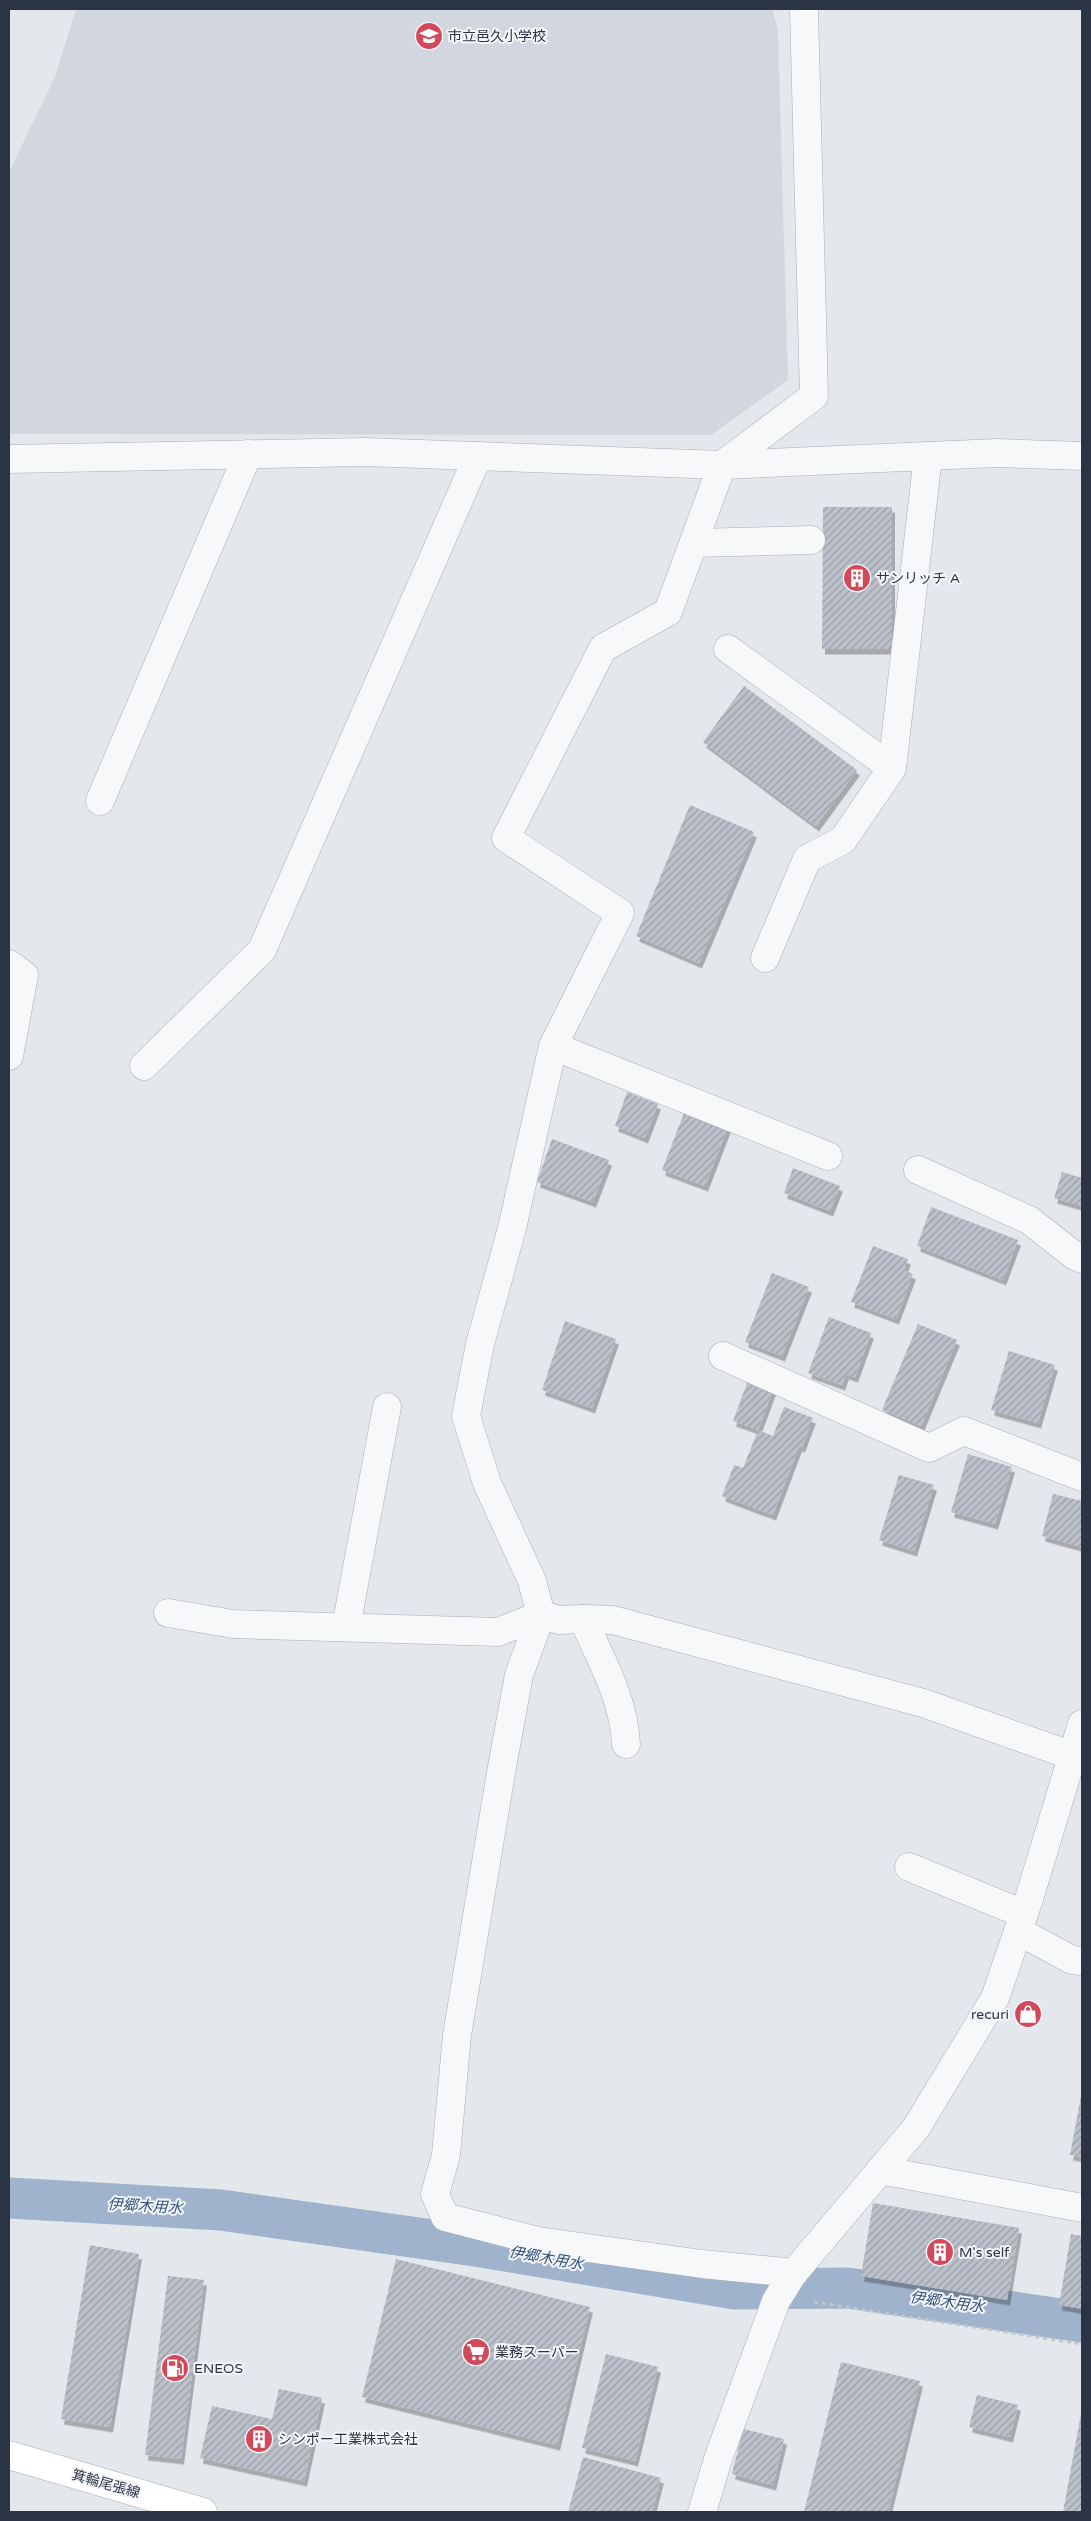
<svg xmlns="http://www.w3.org/2000/svg" width="1091" height="2521" font-family="'Varela Round','Noto Sans JP',sans-serif">
  <style>
    .built { fill: #d2d6de }
    .lines { fill: none; stroke-linecap: round; stroke-linejoin: round }
    .canal { stroke: #9fb4cc; stroke-width: 41 }
    .building { fill: url(#building-hatch); filter: url(#shadow) }
    .minor-casing { stroke: #a9aeb7; stroke-width: 29 }
    .major-casing { stroke: #a3abb8; stroke-width: 29 }
    .path { stroke: #c2c5cb; stroke-width: 3; stroke-dasharray: 4 4; stroke-linecap: butt }
    .minor { stroke: #f7f8fa; stroke-width: 28 }
    .major { stroke: #fff; stroke-width: 28 }
    .labels { text-anchor: middle; dominant-baseline: central; stroke-width: 4; stroke-linejoin: round; paint-order: stroke }
    .poi-label { font-size: 14px; fill: #2b3445; stroke: #f4f6f9; text-anchor: start }
    .street-label { font-size: 14px; fill: #2b3445; stroke: #f4f6f9 }
    .water-label { font-size: 15px; font-style: italic; fill: #34527a; stroke: #f4f6f9 }
  </style>
  <defs>
    <pattern id="building-hatch" width="6" height="6" patternUnits="userSpaceOnUse" patternTransform="scale(1.25)"><rect width="6" height="6" fill="#bbc0ca"/><path d="M-1 1l2-2M0 6l6-6M5 7l2-2" fill="none" stroke="#989da6"/></pattern>
    <filter id="shadow"><feDropShadow dx="3" dy="5.5" stdDeviation="0" flood-color="#0004"/></filter>
  </defs>
  <rect width="100%" height="100%" fill="#e4e7ec"/>
  <path class="built" d="M76,9H773L778,33L788,380L711,435L9,434V172L55,77Z"/>
  <g class="lines">
    <path class="canal" d="M9,2198L221,2210L475,2246L735,2289L848,2288L1082,2322"/>
  </g>
  <g class="building">
    <path d="M823,507H892V649H822Z"/>
    <path d="M744,686L857,770L816,826L703,742Z"/>
    <path d="M690,805L754,832L699,963L636,936Z"/>
    <path d="M627,1092L658,1104L645,1138L615,1126Z"/>
    <path d="M686,1108L729,1124L705,1186L662,1170Z"/>
    <path d="M552,1139L609,1160L593,1202L537,1182Z"/>
    <path d="M793,1168L840,1186L830,1211L784,1193Z"/>
    <path d="M1062,1172L1082,1178V1206L1054,1198Z"/>
    <path d="M931,1207L1018,1240L1003,1280L917,1246Z"/>
    <path d="M873,1246L908,1259L904,1270L913,1274L896,1319L851,1302Z"/>
    <path d="M772,1273L809,1287L782,1356L745,1342Z"/>
    <path d="M829,1317L871,1333L855,1377L846,1374L842,1385L808,1373Z"/>
    <path d="M565,1321L616,1339L592,1408L542,1390Z"/>
    <path d="M918,1324L957,1340L921,1426L882,1410Z"/>
    <path d="M1009,1351L1055,1365L1038,1423L991,1410Z"/>
    <path d="M750,1375L775,1384L758,1430L733,1421Z"/>
    <path d="M784,1407L813,1418L802,1447L799,1446L773,1515L722,1496L734,1465L743,1468L758,1430L773,1436Z"/>
    <path d="M968,1454L1012,1467L995,1524L951,1512Z"/>
    <path d="M899,1475L934,1485L914,1551L879,1540Z"/>
    <path d="M1053,1494L1082,1501V1547L1042,1536Z"/>
    <path d="M1081,2096H1082V2157L1070,2155Z"/>
    <path d="M873,2203L1019,2228L1007,2300L861,2276Z"/>
    <path d="M1071,2234L1082,2236V2309L1059,2305Z"/>
    <path d="M90,2245L139,2254L110,2427L61,2419Z"/>
    <path d="M396,2259L590,2307L557,2445L362,2397Z"/>
    <path d="M168,2276L204,2280L181,2459L145,2455Z"/>
    <path d="M606,2354L658,2367L635,2461L582,2448Z"/>
    <path d="M841,2362L920,2381L888,2512H804Z"/>
    <path d="M279,2389L322,2398L304,2481L200,2458L212,2406L272,2419Z"/>
    <path d="M977,2395L1018,2405L1010,2437L969,2427Z"/>
    <path d="M1081,2414L1082,2512H1063Z"/>
    <path d="M743,2429L784,2439L773,2485L732,2474Z"/>
    <path d="M583,2457L661,2478L652,2512H568Z"/>
  </g>
  <g class="lines">
    <g class="minor-casing">
      <g id="minor">
        <path d="M9,459L365,452L722,465L997,453L1082,456"/>
        <path d="M694,543L811,540"/>
        <path d="M728,649L892,768"/>
        <path d="M100,801L248,454"/>
        <path d="M765,958L807,859L843,840L892,768L928,456"/>
        <path d="M9,964L24,975L9,1056"/>
        <path d="M553,1046L828,1156"/>
        <path d="M144,1066L262,950L478,456"/>
        <path d="M918,1170L1029,1220L1075,1256L1082,1259"/>
        <path d="M723,1356L929,1448L964,1431L1082,1477"/>
        <path d="M168,1613L233,1624L498,1632L541,1615L559,1620L583,1619C601,1660 624,1699 626,1744"/>
        <path d="M583,1619L613,1620L923,1703L1073,1756"/>
        <path d="M346,1627L387,1407"/>
        <path d="M909,1867L1024,1914"/>
        <path d="M1018,1931L1072,1960L1082,1961"/>
        <path d="M880,2170L1082,2208"/>
        <path d="M794,2273L702,2264L538,2241L445,2217L435,2194L446,2155L457,2035L502,1767L519,1675L541,1615L532,1581L487,1483L466,1416L480,1344L512,1228L553,1046L620,913L506,838L603,648L668,612L722,465L814,396L804,9"/>
        <path d="M702,2512L719,2456L776,2301L792,2275L916,2128L995,1998L1029,1899L1082,1724"/>
      </g>
    </g>
    <g class="major-casing">
      <path id="major" d="M9,2455L203,2512"/>
    </g>
    <path class="path" d="M814,2302L1082,2344"/>
    <use href="#minor" class="minor"/>
    <use href="#major" class="major"/>
  </g>
  <defs>
    <g id="school-disc" transform="scale(1.4375)"><circle r="9.5" fill="#d1495b" stroke="#f4f6f9"/><path d="M0-5L7-2L0 1L-7-2ZM-4 1L0 2.5L4 1V4Q0 6-4 4Z" fill="#fff"/></g>
    <g id="building-disc" transform="scale(1.4375)"><circle r="9.5" fill="#d1495b" stroke="#f4f6f9"/><path d="M-4-6H4V6H1V3H-1V6H-4ZM-2.5-4.3h1.7v1.8h-1.7ZM.8-4.3h1.7v1.8H.8ZM-2.5-1h1.7V.8h-1.7ZM.8-1h1.7V.8H.8Z" fill="#fff"/></g>
    <g id="shop-disc" transform="scale(1.4375)"><circle r="9.5" fill="#d1495b" stroke="#f4f6f9"/><path d="M-5-2.5h2.3a2.7 3.5 0 0 1 5.4 0H5L5.5 6h-11ZM-1.5-2.5h3a1.5 2.3 0 0 0-3 0Z" fill="#fff"/></g>
    <g id="supermarket-disc" transform="scale(1.4375)"><circle r="9.5" fill="#d1495b" stroke="#f4f6f9"/><path d="M-6-5.5h2.5l.6 2H6L4.5 2H-2.5L-4.4-4H-6ZM-1.5 3.2a1.3 1.3 0 1 0 .1 0ZM3 3.2a1.3 1.3 0 1 0 .1 0Z" fill="#fff"/></g>
    <g id="fuel-disc" transform="scale(1.4375)"><circle r="9.5" fill="#d1495b" stroke="#f4f6f9"/><path d="M-5.5-6h7V0h2V4h1.3V-2.5L3-4.5l.8-.8L6-3V5H2.5V1h-1V6h-7ZM-4.2-4.7v3.2H.2V-4.7Z" fill="#fff"/></g>
  </defs>
  <g fill-rule="evenodd">
    <use href="#school-disc" x="429" y="36"/>
    <use href="#building-disc" x="857" y="578"/>
    <use href="#shop-disc" x="1028" y="2014"/>
    <use href="#building-disc" x="940" y="2252"/>
    <use href="#supermarket-disc" x="476" y="2352"/>
    <use href="#fuel-disc" x="175" y="2368"/>
    <use href="#building-disc" x="259" y="2439"/>
  </g>
  <g class="labels">
    <g class="poi-label">
      <text x="448" y="36">市立邑久小学校</text>
      <text x="876" y="578">サンリッチ A</text>
      <text x="1009" y="2014" text-anchor="end">recuri</text>
      <text x="959" y="2252">M's self</text>
      <text x="495" y="2352">業務スーパー</text>
      <text x="194" y="2368">ENEOS</text>
      <text x="278" y="2439">シンポー工業株式会社</text>
    </g>
    <g class="street-label">
      <text transform="translate(106 2484) rotate(16)">箕輪尾張線</text>
    </g>
    <g class="water-label">
      <text transform="translate(145 2206) rotate(3)">伊郷木用水</text>
      <text transform="translate(546 2258) rotate(10)">伊郷木用水</text>
      <text transform="translate(947 2302) rotate(8)">伊郷木用水</text>
    </g>
  </g>
  <rect width="1091" height="2521" fill="none" stroke="#2b3445" stroke-width="20"/>
</svg>
